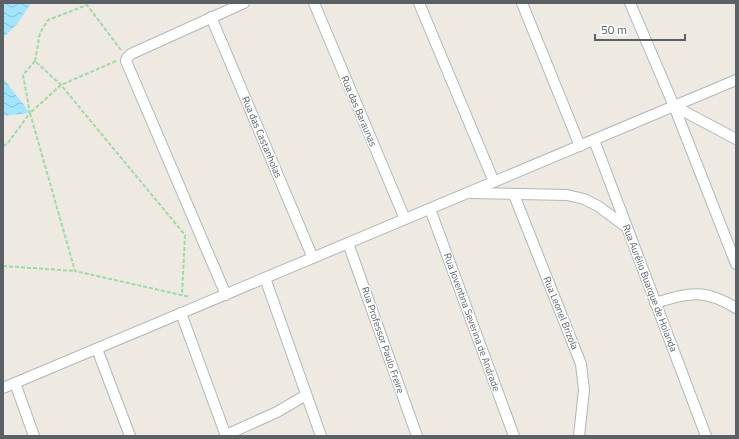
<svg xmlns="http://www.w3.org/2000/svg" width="739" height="439" font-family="'Titillium Web',sans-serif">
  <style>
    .water { fill: url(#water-waves) }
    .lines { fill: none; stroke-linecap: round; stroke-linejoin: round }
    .minor-casing { stroke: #b2b6ba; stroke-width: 12 }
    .path { stroke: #9edaa4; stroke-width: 2; stroke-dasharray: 4 2; stroke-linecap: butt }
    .minor { stroke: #fff; stroke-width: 10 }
    .labels { text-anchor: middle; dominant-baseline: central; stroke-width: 3; stroke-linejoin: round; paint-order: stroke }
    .street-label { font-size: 10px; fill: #5a6064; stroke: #fff }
  </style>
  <defs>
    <pattern id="water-waves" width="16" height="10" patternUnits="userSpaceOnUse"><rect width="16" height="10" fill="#a1e5ff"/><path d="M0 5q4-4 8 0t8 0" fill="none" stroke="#86bdd2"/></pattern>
  </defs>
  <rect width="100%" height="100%" fill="#eee9e1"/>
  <g class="water">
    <path d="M3,3H31L17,24L3,38Z"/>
    <path d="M3,78L30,113L3,116Z"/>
  </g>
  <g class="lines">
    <g class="minor-casing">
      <g id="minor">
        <path d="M314,3L405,219"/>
        <path d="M419,3L494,182"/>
        <path d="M522,3L580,146"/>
        <path d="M630,3L674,106L736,264"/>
        <path d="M211,17L313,258"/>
        <path d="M674,106L736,139"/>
        <path d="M594,140L706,436"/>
        <path d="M471,193L567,195L584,199L598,206L625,226"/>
        <path d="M514,195L581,364L584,390L579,436"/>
        <path d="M430,209L514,436"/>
        <path d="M348,243L417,436"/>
        <path d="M265,278L321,436"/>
        <path d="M226,295L126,61L127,58L131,54L244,3"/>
        <path d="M655,303C690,293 703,288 736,308"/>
        <path d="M181,313L226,436"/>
        <path d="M97,349L130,436"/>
        <path d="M15,383L34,436"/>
        <path d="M3,388L736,80"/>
        <path d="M226,435L277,412L306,395"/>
      </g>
    </g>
    <g class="path">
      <path d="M35,61L40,33L48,20L87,5L121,50"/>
      <path d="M116,61L61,85L30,113L75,271L190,297"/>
      <path d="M3,146L7,144L30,113L23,75L35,61L61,85L185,235L182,295"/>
      <path d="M3,266L75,271"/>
    </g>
    <use href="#minor" class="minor"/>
  </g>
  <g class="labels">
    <g class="street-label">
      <text transform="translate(359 111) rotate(67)">Rua das Baraunas</text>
      <text transform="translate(262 137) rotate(67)">Rua das Castanholas</text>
      <text transform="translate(650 288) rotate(69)">Rua Aurélio Buarque de Holanda</text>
      <text transform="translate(561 313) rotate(68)">Rua Leonel Brizola</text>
      <text transform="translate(472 322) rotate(70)">Rua Joventina Severina de Andrade</text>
      <text transform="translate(383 340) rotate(71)">Rua Professor Paulo Freire</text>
    </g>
  </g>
  <rect width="739" height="439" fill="none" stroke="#5a6064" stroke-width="8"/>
  <path d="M595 34v6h90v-6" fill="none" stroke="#5a6064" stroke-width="2"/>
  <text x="601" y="34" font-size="12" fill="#5a6064" stroke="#ffffff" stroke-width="3" paint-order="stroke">50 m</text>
</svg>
